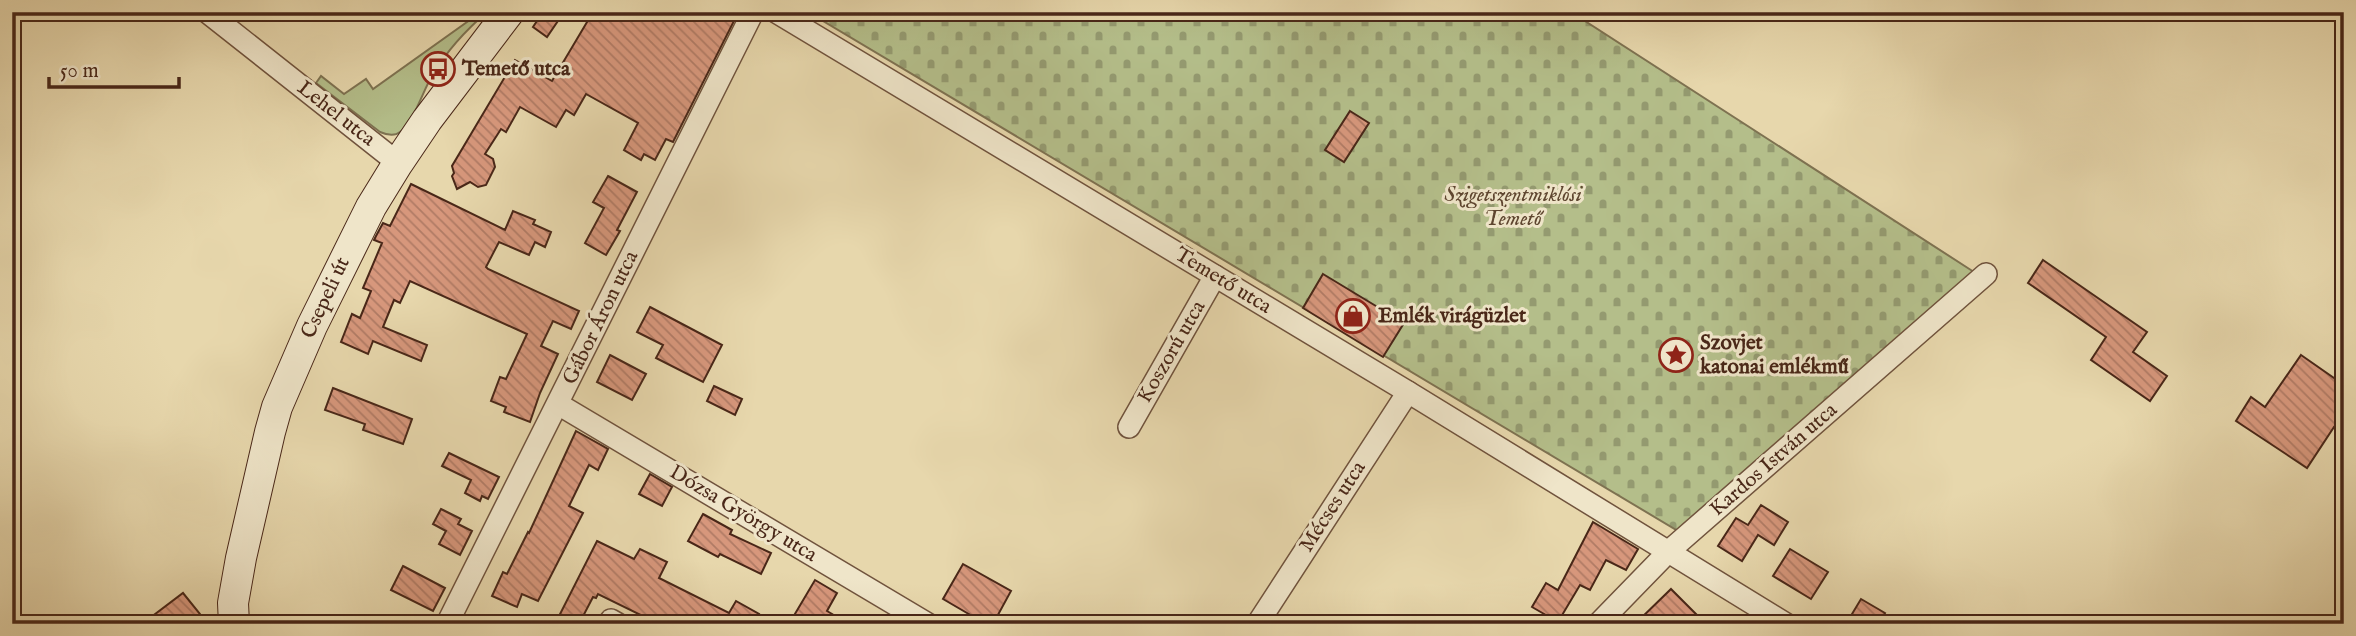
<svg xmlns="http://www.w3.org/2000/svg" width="2356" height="636" font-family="'IM FELL English',serif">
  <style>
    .grass { fill: #b4be8a; stroke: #7e7251; stroke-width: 2 }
    .cemetery { fill: url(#cemetery-stones); stroke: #7e7251; stroke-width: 2 }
    .building { fill: url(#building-back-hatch); stroke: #492718; stroke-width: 2 }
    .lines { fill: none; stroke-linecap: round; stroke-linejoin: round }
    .street-casing { stroke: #70533d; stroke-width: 24 }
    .secondary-casing { stroke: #492718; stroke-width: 32 }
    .street { stroke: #efe5c9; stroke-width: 21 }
    .secondary { stroke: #efe5c9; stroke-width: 30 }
    .labels { text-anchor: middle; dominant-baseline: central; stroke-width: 6; stroke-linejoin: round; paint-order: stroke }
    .poi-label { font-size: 21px; font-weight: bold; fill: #492718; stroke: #efe5c9; text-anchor: start }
    .street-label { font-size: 21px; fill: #492718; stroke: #efe5c9 }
    .park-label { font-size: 21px; font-style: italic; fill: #5e452f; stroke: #efe5c9 }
  </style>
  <defs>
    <pattern id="cemetery-stones" width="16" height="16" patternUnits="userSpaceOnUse" patternTransform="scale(1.75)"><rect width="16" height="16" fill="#b4be8a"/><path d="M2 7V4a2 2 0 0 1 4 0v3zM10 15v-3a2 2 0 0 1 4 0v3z" fill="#949a70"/></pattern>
    <pattern id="building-back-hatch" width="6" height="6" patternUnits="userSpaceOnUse" patternTransform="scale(1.75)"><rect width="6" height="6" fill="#d7977c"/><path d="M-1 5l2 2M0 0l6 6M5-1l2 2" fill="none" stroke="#b07b65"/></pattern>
  </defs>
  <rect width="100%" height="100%" fill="#e7d7ac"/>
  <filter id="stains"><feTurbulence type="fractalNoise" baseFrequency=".00286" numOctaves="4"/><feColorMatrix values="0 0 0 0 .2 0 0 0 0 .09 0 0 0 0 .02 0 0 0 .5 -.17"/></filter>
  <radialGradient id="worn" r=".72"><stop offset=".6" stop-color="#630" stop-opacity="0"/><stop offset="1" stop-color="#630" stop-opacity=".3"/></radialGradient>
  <path class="grass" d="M471,12H487C466,30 447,51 433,74C423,90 414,122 400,132C394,137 387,135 380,132L316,83L321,76L344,94L366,79L373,89L474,17Z"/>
  <path class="cemetery" d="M808,12H1571L1974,272L1678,531Z"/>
  <g class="building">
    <path d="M543,12H564L547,37L533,27Z"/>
    <path d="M593,12H726L736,17L673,142L666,139L655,160L644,154L641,160L624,150L638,123L586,94L574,115L566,110L556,127L520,107L506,132L501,129L485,154L493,159L495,167L486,185L478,187L470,182L457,189L452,176L454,173L452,166L515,60L552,81Z"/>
    <path d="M1350,111L1369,123L1344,162L1325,150Z"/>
    <path d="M608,176L637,192L617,230L620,231L606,255L585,243L604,208L593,202Z"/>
    <path d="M411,184L505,230L513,211L535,220L533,224L551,232L545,247L535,242L529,255L499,242L486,267L488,269L579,311L571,329L553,321L541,346L558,354L540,393L530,422L504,412L506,407L491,401L500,377L506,379L527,334L410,281L400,303L394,300L383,327L427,345L421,361L373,341L368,354L341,342L352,314L360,318L371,291L363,288L382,243L374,240L376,236L383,223L390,226Z"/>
    <path d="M2043,260L2147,332L2133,352L2167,376L2150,401L2091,360L2106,337L2028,283Z"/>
    <path d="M1323,274L1404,323L1383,357L1303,308Z"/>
    <path d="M650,307L722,345L703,382L656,358L663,345L637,332Z"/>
    <path d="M610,355L646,374L632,400L597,382Z"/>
    <path d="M2301,355L2344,385V422L2339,429L2334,427L2307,468L2236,421L2251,397L2265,407Z"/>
    <path d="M714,386L742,399L735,415L707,401Z"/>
    <path d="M333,388L412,419L403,444L363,430L365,424L325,410Z"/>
    <path d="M576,431L608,449L598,470L589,465L569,506L583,513L538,601L522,594L517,607L492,596L503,572L507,574L528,532L529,533Z"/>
    <path d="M449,453L499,477L488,499L482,496L480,501L465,493L471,480L442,466Z"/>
    <path d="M650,474L672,487L662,506L639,494Z"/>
    <path d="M1761,505L1788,522L1774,545L1758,535L1742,561L1718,546L1736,518L1748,525Z"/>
    <path d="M441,509L461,519L458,524L472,531L460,555L439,544L446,531L433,524Z"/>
    <path d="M703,514L732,530L730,534L771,553L761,574L720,554L718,557L688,541Z"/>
    <path d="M1593,522L1638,549L1626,570L1606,560L1590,590L1580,585L1558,622L1532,607L1546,583L1558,590Z"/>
    <path d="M597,541L634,559L640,549L667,562L659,578L729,613L736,601L759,614L754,624H659L598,594L596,598L593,597L579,624H555Z"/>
    <path d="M1790,549L1828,572L1811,599L1773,576Z"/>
    <path d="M963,564L1011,591L993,624H986L943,599Z"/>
    <path d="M403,566L445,588L433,611L391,590Z"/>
    <path d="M815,580L837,593L827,611L849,624H789Z"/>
    <path d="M1671,589L1698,616L1690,624H1635Z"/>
    <path d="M183,593L200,614L187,624H142Z"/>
    <path d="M1861,599L1885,613L1879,624H1846Z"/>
  </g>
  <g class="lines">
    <g class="street-casing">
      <g id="street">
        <path d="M207,12L398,163"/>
        <path d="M776,12L1408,392L1786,624"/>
        <path d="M558,404L928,624"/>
        <path d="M1129,427L1215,276"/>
        <path d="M611,620L618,624"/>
        <path d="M1258,623L1408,392"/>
        <path d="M447,624L753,12"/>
        <path d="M1598,624L1669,551L1986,274"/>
      </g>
    </g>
    <g class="secondary-casing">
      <path id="secondary" d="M234,624L233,603L241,558L270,432L277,407L312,326L371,207L398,163L427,120L509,12"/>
    </g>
    <use href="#street" class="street"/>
    <use href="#secondary" class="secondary"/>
  </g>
  <defs>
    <g id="bus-ring" transform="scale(1.75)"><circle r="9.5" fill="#efe5c9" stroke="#8f2418" stroke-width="1.5"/><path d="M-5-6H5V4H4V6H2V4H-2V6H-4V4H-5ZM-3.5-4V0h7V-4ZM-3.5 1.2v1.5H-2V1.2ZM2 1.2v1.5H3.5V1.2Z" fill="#8f2418"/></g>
    <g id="shop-ring" transform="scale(1.75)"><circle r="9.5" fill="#efe5c9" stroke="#8f2418" stroke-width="1.5"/><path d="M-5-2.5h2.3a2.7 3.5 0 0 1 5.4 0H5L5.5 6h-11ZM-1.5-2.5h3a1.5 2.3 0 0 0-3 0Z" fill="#8f2418"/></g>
    <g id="sight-ring" transform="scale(1.75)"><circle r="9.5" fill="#efe5c9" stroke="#8f2418" stroke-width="1.5"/><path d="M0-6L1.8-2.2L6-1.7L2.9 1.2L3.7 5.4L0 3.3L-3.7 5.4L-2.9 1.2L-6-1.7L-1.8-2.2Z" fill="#8f2418"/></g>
  </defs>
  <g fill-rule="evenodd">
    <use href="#bus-ring" x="438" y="69"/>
    <use href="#shop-ring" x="1353" y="316"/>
    <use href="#sight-ring" x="1676" y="355"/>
  </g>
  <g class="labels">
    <g class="poi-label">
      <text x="462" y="69">Temető utca</text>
      <text x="1378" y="316">Emlék virágüzlet</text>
      <text x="1700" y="343">Szovjet<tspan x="1700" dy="24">katonai emlékmű</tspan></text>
    </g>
    <g class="street-label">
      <text transform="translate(336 114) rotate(38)">Lehel utca</text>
      <text transform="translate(1223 281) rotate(31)">Temető utca</text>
      <text transform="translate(326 298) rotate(-65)">Csepeli út</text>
      <text transform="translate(601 318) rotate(-64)">Gábor Áron utca</text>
      <text transform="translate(1172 352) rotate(-60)">Koszorú utca</text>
      <text transform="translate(1774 460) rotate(-41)">Kardos István utca</text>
      <text transform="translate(1333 507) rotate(-57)">Mécses utca</text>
      <text transform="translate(743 514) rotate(31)">Dózsa György utca</text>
    </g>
    <g class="park-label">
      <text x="1513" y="195">Szigetszentmiklósi<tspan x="1513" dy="24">Temető</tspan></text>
    </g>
  </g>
  <rect width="2356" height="636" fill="none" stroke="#e7d7ac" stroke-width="42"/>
  <rect x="14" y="14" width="2328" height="608" fill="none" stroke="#492718" stroke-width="3.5"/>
  <rect x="21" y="21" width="2314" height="594" fill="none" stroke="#492718" stroke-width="2"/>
  <path d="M49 77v10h130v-10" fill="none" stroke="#492718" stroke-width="3.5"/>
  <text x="60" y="77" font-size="21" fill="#492718" stroke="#efe5c9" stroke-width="5" paint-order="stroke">50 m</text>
  <rect width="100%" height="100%" filter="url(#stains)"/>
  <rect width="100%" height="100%" fill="url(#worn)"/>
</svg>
